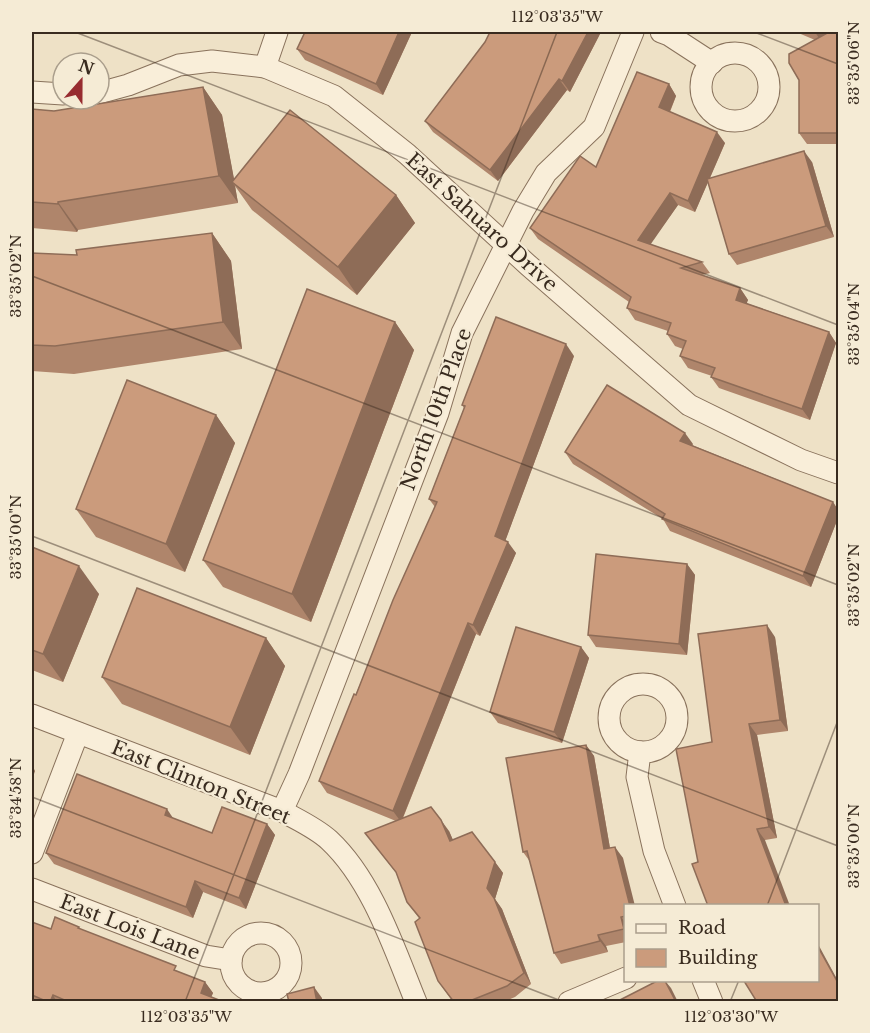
<svg xmlns="http://www.w3.org/2000/svg" width="870" height="1033" font-family="'Libre Baskerville',serif">
  <style>
    .lines { fill: none; stroke-linecap: round; stroke-linejoin: round }
    .minor-casing { stroke: #89725c; stroke-width: 23 }
    .minor { stroke: #f9eed9; stroke-width: 21 }
    .wall { fill: #af856b }
    .shaded-wall { fill: #8e6c57 }
    .building { fill: #cb9b7c; stroke: #8e6c57; stroke-width: 1.5 }
    .ticks { fill: none; stroke: #392b1f; stroke-width: 1.5; stroke-opacity: 0.45 }
    .labels { text-anchor: middle; dominant-baseline: central; stroke-width: 4.5; stroke-linejoin: round; paint-order: stroke }
    .street-label { font-size: 20px; fill: #392b1f; stroke: #f5ebd5 }
    .neatline { fill: none; stroke: #392b1f; stroke-width: 2 }
    .ticks-label { font-size: 15px; text-anchor: middle; fill: #392b1f }
  </style>
  <rect width="100%" height="100%" fill="#eee1c6"/>
  <g class="lines">
    <g class="minor-casing">
      <g id="minor">
        <path d="M661,32L669,35L712,63"/>
        <circle cx="735" cy="87" r="34"/>
        <path d="M265,67L277,32"/>
        <path d="M32,92L63,94"/>
        <path d="M99,93L128,85L179,65L212,61L265,67L334,96L407,154L528,265L689,405L801,460L838,473"/>
        <circle cx="643" cy="718" r="34"/>
        <path d="M32,715L282,811C298,820 316,828 329,840C372,880 394,948 416,1002"/>
        <path d="M640,752L637,777L654,851L675,906"/>
        <path d="M282,811L299,774L438,413L462,333L523,211L546,173L594,127L633,32"/>
        <path d="M32,853L78,733"/>
        <path d="M32,889L206,956L231,960"/>
        <circle cx="261" cy="963" r="30"/>
        <path d="M703,980L712,1002"/>
        <path d="M569,1002L626,978"/>
      </g>
    </g>
    <use href="#minor" class="minor"/>
  </g>
  <g class="wall">
    <path d="M305,32H412L383,95L305,60L297,49Z"/>
    <path d="M490,32H601L570,92L567,90L498,181L433,132L425,121L485,42Z"/>
    <path d="M796,32H827V33L838,32V144H807L799,133L815,40Z"/>
    <path d="M669,84L676,96L670,112L725,143L710,178L812,162L834,237L737,265L729,254L708,182L695,212L678,205L650,244L702,262L710,273L702,275L740,288L748,300L746,303L829,332L836,343L810,420L719,388L711,377L712,376L688,368L680,356L683,349L675,346L667,334L668,331L635,320L627,308L629,302L538,239L530,228L596,167Z"/>
    <path d="M203,87L222,115L234,180L396,195L415,223L357,295L252,210L235,186L238,203L78,230L77,232L32,228V109L54,111Z"/>
    <path d="M212,233L231,261L242,349L74,374L32,371V253L77,255Z"/>
    <path d="M395,322L414,350L311,622L223,587L203,560Z"/>
    <path d="M574,356L505,541L516,553L480,636L476,634L403,818L449,831L453,840L495,862L503,873L495,899L502,909L531,984L515,997L503,1002H453L438,981L419,918L407,902L397,874L365,833L396,821L327,793L319,781L435,507L429,499L464,408L462,405Z"/>
    <path d="M216,415L235,443L185,572L96,537L76,509Z"/>
    <path d="M693,444L692,445L833,502L838,510V518L811,587L670,531L663,519L573,464L565,452Z"/>
    <path d="M32,547L99,594L63,682L32,670Z"/>
    <path d="M687,564L695,575L687,655L596,647L588,635Z"/>
    <path d="M775,637L788,731L757,735L777,838L765,840L698,862L712,742Z"/>
    <path d="M266,638L285,666L250,755L122,704L102,677Z"/>
    <path d="M581,647L589,658L562,743L498,723L490,712Z"/>
    <path d="M586,745L594,756L610,848L623,858L626,906V942L606,946L608,952L561,964L554,953L531,863L523,852Z"/>
    <path d="M173,818L212,833L267,824L275,835L246,909L203,892L193,918L54,864L46,853Z"/>
    <path d="M32,922L51,929H81L180,973L205,982L213,993L211,997L224,1002H32Z"/>
  </g>
  <g class="shaded-wall">
    <path d="M399,32H412L383,95L376,84Z"/>
    <path d="M588,32H601L570,92L562,81Z"/>
    <path d="M815,32H827L822,43Z"/>
    <path d="M559,79L567,90L498,181L490,170Z"/>
    <path d="M669,84L676,96L667,118L659,107Z"/>
    <path d="M203,87L222,115L235,184L232,182L235,186L238,203L219,176Z"/>
    <path d="M717,132L725,143L695,212L688,201Z"/>
    <path d="M804,151L812,162L834,237L826,226Z"/>
    <path d="M670,193L678,205L646,251L638,240Z"/>
    <path d="M396,195L415,223L357,295L338,267Z"/>
    <path d="M58,202L78,230L77,232L58,204Z"/>
    <path d="M212,233L231,261L242,349L223,322Z"/>
    <path d="M740,288L748,300L744,311L736,300Z"/>
    <path d="M395,322L414,350L311,622L292,594Z"/>
    <path d="M829,332L836,343L810,420L802,409Z"/>
    <path d="M566,344L574,356L503,547L495,536Z"/>
    <path d="M216,415L235,443L185,572L166,544Z"/>
    <path d="M685,433L693,444L688,452L680,441Z"/>
    <path d="M833,502L838,510V518L811,587L803,576Z"/>
    <path d="M508,542L516,553L480,636L473,625Z"/>
    <path d="M687,564L695,575L687,655L679,644Z"/>
    <path d="M79,566L99,594L63,682L43,654Z"/>
    <path d="M468,623L476,634L401,822L393,811Z"/>
    <path d="M767,625L775,637L788,731L780,720Z"/>
    <path d="M266,638L285,666L250,755L230,727Z"/>
    <path d="M581,647L589,658L562,743L554,732Z"/>
    <path d="M749,724L757,735L777,838L769,827Z"/>
    <path d="M586,745L594,756L612,860L604,849Z"/>
    <path d="M32,765L35,771L32,780Z"/>
    <path d="M167,809L175,821L165,815Z"/>
    <path d="M441,820L449,831L458,852L450,841Z"/>
    <path d="M267,824L275,835L246,909L239,898Z"/>
    <path d="M757,829L765,840L790,906H786Z"/>
    <path d="M615,847L623,858L635,906H630Z"/>
    <path d="M495,862L503,873L495,899L502,909L531,984L524,973L487,888Z"/>
    <path d="M195,881L203,892L193,918L186,907Z"/>
    <path d="M621,917L626,924V931L624,929Z"/>
    <path d="M598,935L606,946L608,952L600,941Z"/>
    <path d="M818,944L838,981V983L818,947Z"/>
    <path d="M665,981L671,988L678,1002H676Z"/>
    <path d="M205,982L213,993L209,1002L201,993Z"/>
    <path d="M314,987L322,998V1002H317Z"/>
    <path d="M53,995L57,1002H50Z"/>
  </g>
  <g class="building">
    <path d="M305,32H399L376,84L297,49Z"/>
    <path d="M490,32H588L562,81L559,79L490,170L425,121L485,42Z"/>
    <path d="M829,32H838V133H799V80L789,63V54Z"/>
    <path d="M637,72L669,84L659,107L717,132L688,201L670,193L638,240L702,262L681,268L740,288L736,300L829,332L802,409L711,377L715,368L680,356L686,341L667,334L671,323L627,308L631,297L530,228L580,156L596,167Z"/>
    <path d="M203,87L219,176L58,202V204L32,202V109L54,111Z"/>
    <path d="M290,110L396,195L338,267L232,182Z"/>
    <path d="M804,151L826,226L729,254L707,179Z"/>
    <path d="M212,233L223,322L55,346L32,345V253L77,255L76,250Z"/>
    <path d="M307,289L395,322L292,594L203,560Z"/>
    <path d="M496,317L566,344L495,536L508,542L473,625L468,623L393,811L319,781L354,694L356,695L393,600L437,502L429,499L465,406L462,405Z"/>
    <path d="M127,380L216,415L166,544L76,509Z"/>
    <path d="M607,385L685,433L680,441L833,502L803,576L662,519L665,514L565,452Z"/>
    <path d="M32,547L79,566L43,654L32,650Z"/>
    <path d="M596,554L687,564L679,644L588,635Z"/>
    <path d="M137,588L266,638L230,727L102,677Z"/>
    <path d="M767,625L780,720L749,724L769,827L757,829L786,906H708L692,864L698,862L676,749L712,742L698,634Z"/>
    <path d="M516,627L581,647L554,732L490,712Z"/>
    <path d="M586,745L604,849L615,847L630,906H626V916L621,917L624,929L598,935L600,941L554,953L527,851L523,852L506,758Z"/>
    <path d="M77,774L167,809L165,815L212,833L222,807L267,824L239,898L195,881L186,907L46,853Z"/>
    <path d="M431,807L441,820L450,841L472,832L495,862L487,888L494,898L524,973L507,986L467,1002H454L438,981L415,922L420,918L407,902L396,872L365,833Z"/>
    <path d="M55,917L79,927L78,928L176,966L174,970L205,982L201,993L224,1002H69L53,995L50,1002H48L32,995V922L51,929Z"/>
    <path d="M818,947L838,983V1002H757L744,981H818Z"/>
    <path d="M657,981H665L676,1002H616Z"/>
    <path d="M314,987L317,1002H289L287,994Z"/>
  </g>
  <path class="ticks" d="M75,32L838,325M754,32L838,64M32,276L838,585M32,536L838,846M32,797L564,1002M767,906L838,720M185,1002L557,32M730,1002L739,980"/>
  <g class="labels">
    <g class="street-label">
      <text transform="translate(482 222) rotate(42)">East Sahuaro Drive</text>
      <text transform="translate(436 409) rotate(-70)">North 10th Place</text>
      <text transform="translate(201 782) rotate(22)">East Clinton Street</text>
      <text transform="translate(130 927) rotate(21)">East Lois Lane</text>
    </g>
  </g>
  <rect width="870" height="1033" fill="none" stroke="#f5ebd5" stroke-width="66"/>
  <rect x="624" y="904" width="195" height="78" fill="#f5ebd5" stroke="#aa9e8c" stroke-width="1.5"/>
  <rect x="636" y="924" width="30" height="9" fill="#f9eed9" stroke="#aa9e8c" stroke-width="1.5"/>
  <text x="678" y="934" font-size="18" fill="#392b1f">Road</text>
  <rect x="636" y="949" width="30" height="18" fill="#cb9b7c" stroke="#aa9e8c" stroke-width="1.5"/>
  <text x="678" y="964" font-size="18" fill="#392b1f">Building</text>
  <g transform="translate(81 81) rotate(21)"><circle r="28" fill="#f5ebd5" stroke="#aa9e8c" stroke-width="1.5"/>
  <path d="M0-4.5L10 22L0 15L-10 22Z" fill="#972c30"/>
  <text y="-9" font-size="16" font-weight="bold" text-anchor="middle" fill="#392b1f">N</text>
  </g>
  <rect x="33" y="33" width="804" height="967" class="neatline"/>
  <g class="ticks-label">
    <text x="557" y="22">112°03'35"W</text>
    <text transform="translate(854 63) rotate(-90)" y="5">33°35'06"N</text>
    <text transform="translate(16 276) rotate(-90)" y="5">33°35'02"N</text>
    <text transform="translate(854 324) rotate(-90)" y="5">33°35'04"N</text>
    <text transform="translate(16 537) rotate(-90)" y="5">33°35'00"N</text>
    <text transform="translate(854 585) rotate(-90)" y="5">33°35'02"N</text>
    <text transform="translate(16 798) rotate(-90)" y="5">33°34'58"N</text>
    <text transform="translate(854 846) rotate(-90)" y="5">33°35'00"N</text>
    <text x="186" y="1022">112°03'35"W</text>
    <text x="731" y="1022">112°03'30"W</text>
  </g>
</svg>
